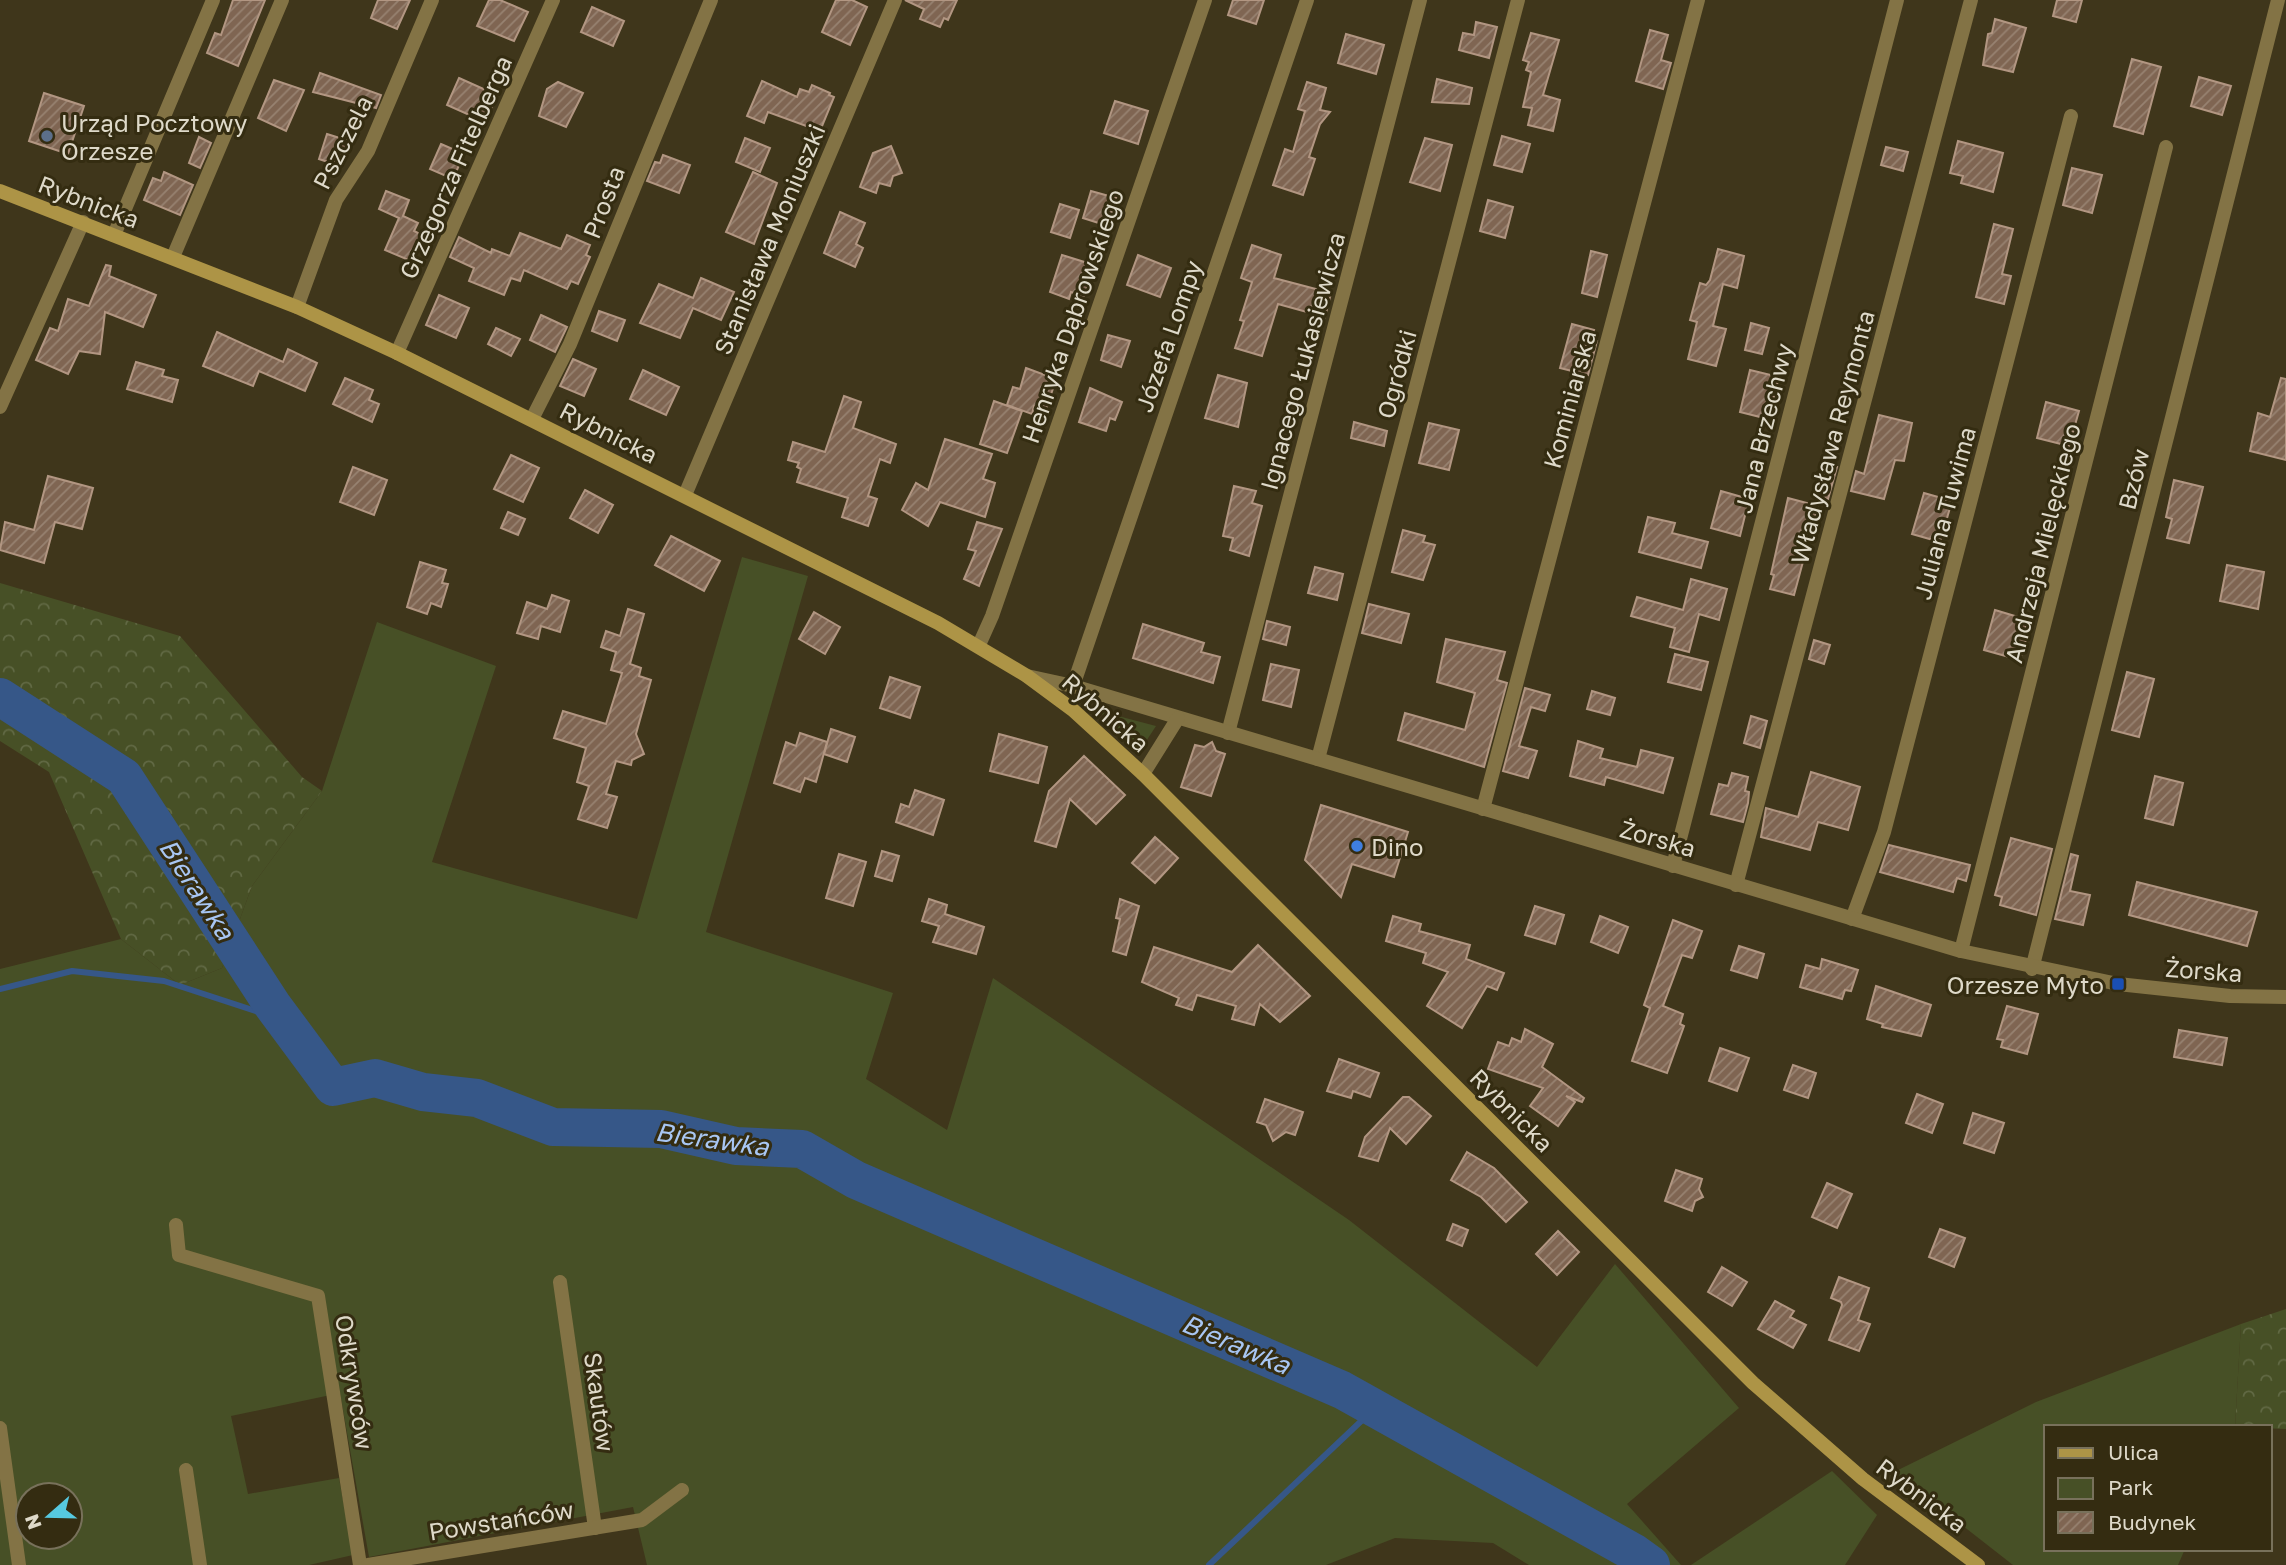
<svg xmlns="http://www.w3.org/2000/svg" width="2286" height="1565" font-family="'Golos Text',sans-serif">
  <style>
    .green { fill: #475026; fill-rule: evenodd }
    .forest { fill: url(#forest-crowns) }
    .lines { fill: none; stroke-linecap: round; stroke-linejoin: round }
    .stream { stroke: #365788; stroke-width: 6 }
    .river { stroke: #365788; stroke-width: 38 }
    .building { fill: url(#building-hatch); stroke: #b29682; stroke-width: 2 }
    .minor { stroke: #837345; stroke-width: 14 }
    .tertiary { stroke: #837345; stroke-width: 14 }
    .secondary { stroke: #ad9446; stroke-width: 14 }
    .service-dot { fill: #5c6f8a; stroke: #342c11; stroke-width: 2.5 }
    .shop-dot { fill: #3f7fe0; stroke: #342c11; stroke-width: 2.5 }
    .transit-dot { fill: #1a4fb4; stroke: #342c11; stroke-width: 2.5 }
    .labels { text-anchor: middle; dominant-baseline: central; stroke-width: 6; stroke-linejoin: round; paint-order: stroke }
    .poi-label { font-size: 24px; fill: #ded9c9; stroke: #342c11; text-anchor: start }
    .street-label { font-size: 24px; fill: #ded9c9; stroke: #342c11 }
    .water-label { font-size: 26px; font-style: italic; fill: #a8c6f3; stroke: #342c11 }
  </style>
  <defs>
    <pattern id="forest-crowns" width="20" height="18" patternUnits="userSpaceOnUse" patternTransform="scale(1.75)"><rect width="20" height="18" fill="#475026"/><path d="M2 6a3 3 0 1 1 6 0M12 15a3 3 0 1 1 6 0" fill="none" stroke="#616944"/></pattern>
    <pattern id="building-hatch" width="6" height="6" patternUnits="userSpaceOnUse" patternTransform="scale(1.75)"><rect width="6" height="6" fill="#7f6552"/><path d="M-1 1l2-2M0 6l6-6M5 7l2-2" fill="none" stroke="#978271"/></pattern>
  </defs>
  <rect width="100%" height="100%" fill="#3f361b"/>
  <g class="green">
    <path d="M742,557L808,576L706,932L893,993L866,1079L947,1130L993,978L1349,1220L1537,1367L1615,1264L1739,1408L1627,1504L1681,1565H1529L1493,1543L1395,1538L1326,1565H647L633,1507L369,1557L340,1393L231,1416L248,1494L339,1478L353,1555L309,1565H0V969L121,939L180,985L222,968L252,886L322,791L377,622L496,666L432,862L637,919ZM28,1495H70V1537H28Z"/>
    <path d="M1099,711L1156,726L1139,752Z"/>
    <path d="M2241,1324L2235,1427H2046V1549H2185L2178,1565H2013L1894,1472L2036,1402Z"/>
    <path d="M1832,1471L1877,1515L1845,1565H1691Z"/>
  </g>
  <g class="forest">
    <path d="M0,583L180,636L302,777L322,791L252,886L222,968L180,985L121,939L49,772L0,741Z"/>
    <path d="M2286,1309V1429L2235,1427L2241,1324Z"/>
  </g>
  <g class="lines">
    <g class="stream">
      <path d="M0,989L72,971L164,981L283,1020"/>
      <path d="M1209,1565L1375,1408"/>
    </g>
    <path class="river" d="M0,697L124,777L273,1006L333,1087L375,1078L423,1092L477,1098L553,1127L661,1129L736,1146L802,1149L856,1180L1342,1390L1633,1552L1651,1565"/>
  </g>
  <g class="building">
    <path d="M233,0H265L238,66L207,53L215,33L221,35Z"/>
    <path d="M378,0H410L397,29L371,18Z"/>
    <path d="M489,0H500L528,12L514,41L477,26Z"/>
    <path d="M836,0H852L867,7L850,45L822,32Z"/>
    <path d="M905,0H957L948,20L944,18L940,27L920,19L924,9Z"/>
    <path d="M1233,0H1264L1256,24L1228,15Z"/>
    <path d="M2057,0H2082L2076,22L2053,16Z"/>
    <path d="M592,7L624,21L613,46L581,32Z"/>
    <path d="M1995,19L2026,28L2013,72L1983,65L1988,34L1992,33Z"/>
    <path d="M1476,22L1497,27L1489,58L1459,50L1463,33L1474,35Z"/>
    <path d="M1650,30L1668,35L1661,60L1671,63L1663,89L1636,81Z"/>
    <path d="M1531,33L1559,40L1543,95L1560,100L1553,131L1528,125L1532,108L1523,107L1531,72L1526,70L1529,62L1523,60Z"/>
    <path d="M1346,34L1384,45L1376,74L1338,63Z"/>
    <path d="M2132,59L2161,67L2143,134L2114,126Z"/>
    <path d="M320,73L381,95L376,108L313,92Z"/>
    <path d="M2199,77L2231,86L2222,115L2191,106Z"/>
    <path d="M459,78L497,95L485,122L447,105Z"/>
    <path d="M1437,79L1472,88L1469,104L1432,102Z"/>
    <path d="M274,80L304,90L286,131L258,118Z"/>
    <path d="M762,81L797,97L800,89L809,92L812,85L830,93L829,95L834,97L820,131L768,112L764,123L747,116Z"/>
    <path d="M558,82L583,93L566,127L539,116L547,89Z"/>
    <path d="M1307,82L1326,88L1320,110L1330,112L1320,124L1309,157L1315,159L1303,195L1273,185L1285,149L1293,152L1305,111L1298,109Z"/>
    <path d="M44,93L84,106L68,154L29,141Z"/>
    <path d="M1115,101L1148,111L1138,144L1104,133Z"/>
    <path d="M327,134L349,141L340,166L319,159Z"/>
    <path d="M1502,136L1530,144L1522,172L1494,165Z"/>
    <path d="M199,137L211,143L200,168L189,163Z"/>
    <path d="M745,138L770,148L760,172L736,162Z"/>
    <path d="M1425,138L1452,145L1440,191L1410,182Z"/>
    <path d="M1958,141L2003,153L1993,192L1961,183L1963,176L1950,173Z"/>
    <path d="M441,144L464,154L453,179L430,169Z"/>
    <path d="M891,146L902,173L893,176L890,186L879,183L876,193L860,187L873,153Z"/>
    <path d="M1886,147L1908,152L1903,171L1881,165Z"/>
    <path d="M663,155L690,165L679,193L647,181L655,162L660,163Z"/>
    <path d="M2072,168L2102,175L2092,213L2063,205Z"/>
    <path d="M164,172L193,185L180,215L144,200L153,178L161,181Z"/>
    <path d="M753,172L777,183L754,244L726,232Z"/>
    <path d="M386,191L409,200L403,216L418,223L414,231L422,235L411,261L385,250L399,218L379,209Z"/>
    <path d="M1091,191L1116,198L1108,226L1083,218Z"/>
    <path d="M1488,200L1513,207L1505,238L1480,231Z"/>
    <path d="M1060,204L1079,210L1070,238L1051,232Z"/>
    <path d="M840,212L865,223L856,244L863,248L855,267L824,253Z"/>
    <path d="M1994,224L2013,229L2002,274L2011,276L2004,304L1976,297Z"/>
    <path d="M520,233L561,249L567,235L590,245L586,255L590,257L578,284L571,281L567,289L524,270L520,281L511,278L504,295L469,281L474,268L450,257L459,237L491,253L492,249L510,256Z"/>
    <path d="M1252,245L1281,255L1274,278L1331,293L1325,317L1278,304L1262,356L1235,348L1244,321L1240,320L1252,282L1241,278Z"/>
    <path d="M1718,249L1744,256L1737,288L1723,284L1713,326L1726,329L1716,366L1688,359L1697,322L1690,320L1700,283L1706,285L1710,280Z"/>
    <path d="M1591,251L1607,255L1597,297L1582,293Z"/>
    <path d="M1062,255L1094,265L1084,296L1071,292L1069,299L1050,292Z"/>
    <path d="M1138,255L1171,268L1160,297L1127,285Z"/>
    <path d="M106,265L111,266L109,276L156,295L143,327L105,312L100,354L79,351L68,374L36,360L50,328L58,331L68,299L89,306Z"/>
    <path d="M701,278L734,292L721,320L693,308L680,338L640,323L659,284L693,298Z"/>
    <path d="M439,295L469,308L456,338L426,325Z"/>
    <path d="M599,311L625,320L617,341L592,331Z"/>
    <path d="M541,315L567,327L555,352L530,340Z"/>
    <path d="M1751,323L1769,328L1762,354L1745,350Z"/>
    <path d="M1572,324L1594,330L1591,339L1597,341L1588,375L1560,368Z"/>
    <path d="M496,328L520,339L511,356L488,344Z"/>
    <path d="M217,332L283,362L288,349L317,363L305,391L259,371L253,386L203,366Z"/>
    <path d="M1108,335L1130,341L1121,367L1101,360Z"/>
    <path d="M573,359L596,369L584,396L560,386Z"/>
    <path d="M136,362L164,370L162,376L178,380L172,402L127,389Z"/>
    <path d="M1026,368L1056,379L1046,410L1034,406L1032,414L1007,405L1013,387L1020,389Z"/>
    <path d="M643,370L679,387L666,415L630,399Z"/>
    <path d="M1750,370L1779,377L1768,419L1740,412Z"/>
    <path d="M1218,375L1247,383L1238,427L1205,418Z"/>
    <path d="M345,378L373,390L369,400L379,404L372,422L333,404Z"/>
    <path d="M2281,378L2286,379V460L2250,451L2258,413L2270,417Z"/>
    <path d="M1090,388L1122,402L1115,420L1110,418L1106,431L1079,422Z"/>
    <path d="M844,396L861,402L853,428L896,444L890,463L880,459L868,496L877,499L868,526L842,517L848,498L797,482L801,469L797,467L799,463L788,460L793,442L825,452Z"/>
    <path d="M994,401L1022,411L1007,453L980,444Z"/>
    <path d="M2046,402L2079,411L2069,446L2037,438Z"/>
    <path d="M1879,415L1912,423L1904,461L1895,460L1884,499L1851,491L1856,471L1864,474Z"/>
    <path d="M1354,422L1387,431L1384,446L1351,438Z"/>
    <path d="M1429,423L1459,430L1449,470L1419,463Z"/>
    <path d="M945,439L992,454L983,479L995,483L985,517L940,502L928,526L902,510L916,483L928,490Z"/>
    <path d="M511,455L539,468L523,502L494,489Z"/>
    <path d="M1828,465L1837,467L1828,499L1814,495L1819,475L1825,476Z"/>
    <path d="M353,467L387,480L374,515L340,502Z"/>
    <path d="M48,476L93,488L82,529L55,522L44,563L0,550L5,522L34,530Z"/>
    <path d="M2174,480L2203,487L2189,543L2167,538L2172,519L2166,517Z"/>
    <path d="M1234,486L1256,491L1252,503L1262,506L1249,556L1230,550L1233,538L1223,536Z"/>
    <path d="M585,490L613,505L598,533L570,518Z"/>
    <path d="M1721,491L1749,499L1740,536L1711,528Z"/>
    <path d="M1924,493L1952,501L1940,542L1912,534Z"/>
    <path d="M1788,498L1818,506L1794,595L1770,589L1774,575L1771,574Z"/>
    <path d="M508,512L525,519L518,535L501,528Z"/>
    <path d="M1648,517L1675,523L1672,533L1708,542L1701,568L1639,552Z"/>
    <path d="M977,522L1002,529L979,586L964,579L976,551L968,549Z"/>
    <path d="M1403,530L1425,536L1423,542L1435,545L1423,580L1392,572Z"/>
    <path d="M671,536L720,561L704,591L655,565Z"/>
    <path d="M420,562L446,570L442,583L448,584L441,607L431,603L427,614L407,607Z"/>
    <path d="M2227,565L2264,572L2258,609L2220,601Z"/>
    <path d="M1315,567L1343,574L1337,600L1308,593Z"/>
    <path d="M1691,579L1727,589L1719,620L1699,614L1689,652L1670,647L1675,628L1631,616L1637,597L1683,610Z"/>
    <path d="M552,595L569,601L560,632L541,626L538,639L517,633L527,602L547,609Z"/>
    <path d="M1369,604L1409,614L1401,643L1362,633Z"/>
    <path d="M628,609L644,614L630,664L641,668L639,676L651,680L636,734L644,754L632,760L631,765L616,761L606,794L617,797L607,828L578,819L589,786L577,782L586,748L554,738L563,711L606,724L622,673L611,670L616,652L601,647L606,631L620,636Z"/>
    <path d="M1995,610L2028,620L2024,632L2028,633L2020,660L1984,650Z"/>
    <path d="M814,612L840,627L825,654L799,639Z"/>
    <path d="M1267,621L1290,627L1286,645L1263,639Z"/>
    <path d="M1143,624L1204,643L1201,652L1220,657L1213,683L1133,658Z"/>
    <path d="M1446,639L1505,652L1497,680L1507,683L1484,767L1398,740L1405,713L1465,730L1475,693L1437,682Z"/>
    <path d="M1814,640L1830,645L1824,664L1809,659Z"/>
    <path d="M1675,654L1708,662L1701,690L1668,682Z"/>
    <path d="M1271,664L1299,670L1291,707L1263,700Z"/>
    <path d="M2127,672L2154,679L2139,737L2112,730Z"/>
    <path d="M890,677L920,687L910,718L880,708Z"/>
    <path d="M1525,688L1550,695L1545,711L1531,707L1519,746L1537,751L1528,778L1503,771Z"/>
    <path d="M1592,691L1615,698L1610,715L1587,709Z"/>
    <path d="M1751,716L1767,721L1760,748L1744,743Z"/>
    <path d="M831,729L855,737L847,762L824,754Z"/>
    <path d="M800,733L827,742L816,782L805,778L800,792L774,783L786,742L796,746Z"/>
    <path d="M999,734L1047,747L1038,783L990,771Z"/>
    <path d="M1578,741L1603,749L1600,758L1637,767L1641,750L1673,758L1663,793L1606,777L1604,785L1570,776Z"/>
    <path d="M1212,742L1216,751L1225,754L1211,796L1181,787L1195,745L1204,747Z"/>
    <path d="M1084,756L1125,795L1096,824L1070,799L1056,847L1035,841L1049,791Z"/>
    <path d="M1811,772L1860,787L1848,830L1818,822L1810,850L1761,837L1766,808L1798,817Z"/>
    <path d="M1732,773L1748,777L1745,791L1749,792L1748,803L1743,822L1711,814L1719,784L1728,786Z"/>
    <path d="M2155,776L2183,783L2173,825L2145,818Z"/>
    <path d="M915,790L944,800L933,835L896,822L901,804L909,807Z"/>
    <path d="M1321,805L1408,832L1394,877L1352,864L1341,897L1305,860Z"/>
    <path d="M1155,837L1178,858L1155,883L1132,863Z"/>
    <path d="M2011,838L2052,849L2036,915L2000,905L2002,897L1995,895Z"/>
    <path d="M1889,845L1970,865L1966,881L1957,878L1953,892L1880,872Z"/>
    <path d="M882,851L899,856L892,881L875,876Z"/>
    <path d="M839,854L866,862L853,906L826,898Z"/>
    <path d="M2071,854L2078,856L2070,891L2090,895L2083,925L2055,919Z"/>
    <path d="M2137,882L2257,912L2247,946L2129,915Z"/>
    <path d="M929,899L947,905L945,914L984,927L976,954L933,942L939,926L922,921Z"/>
    <path d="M1120,899L1139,906L1126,955L1113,951L1120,919L1116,918Z"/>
    <path d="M1535,906L1564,915L1555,944L1525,935Z"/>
    <path d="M1393,916L1421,924L1419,931L1470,945L1466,959L1504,973L1497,990L1487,986L1462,1028L1427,1006L1448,972L1423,963L1426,953L1386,941Z"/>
    <path d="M1600,916L1628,927L1618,953L1591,942Z"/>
    <path d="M1673,920L1702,931L1692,958L1682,955L1663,1006L1683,1014L1680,1024L1684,1026L1667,1073L1632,1061L1650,1008L1644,1005Z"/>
    <path d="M1258,945L1310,996L1280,1022L1260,1004L1254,1025L1232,1019L1236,1006L1197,995L1192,1010L1176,1005L1179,998L1142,982L1154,947L1232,972Z"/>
    <path d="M1739,946L1764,954L1757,978L1731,970Z"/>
    <path d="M1822,959L1858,970L1851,991L1845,990L1842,999L1800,987L1806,965L1820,969Z"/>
    <path d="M1876,986L1931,1005L1921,1036L1882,1027L1883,1024L1867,1019Z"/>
    <path d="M2007,1006L2038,1014L2027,1054L2001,1047L2003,1040L1997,1039Z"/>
    <path d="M1525,1029L1553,1044L1542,1067L1584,1098L1582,1102L1566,1096L1575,1102L1558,1126L1530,1106L1543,1088L1488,1069L1498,1042L1509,1046L1512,1038L1521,1042Z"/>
    <path d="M2179,1030L2227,1038L2222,1065L2174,1057Z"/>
    <path d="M1720,1048L1749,1058L1737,1091L1709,1081Z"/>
    <path d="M1339,1059L1379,1073L1370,1097L1353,1091L1351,1098L1327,1091Z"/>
    <path d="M1793,1065L1816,1073L1808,1098L1784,1090Z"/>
    <path d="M1917,1094L1943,1104L1932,1133L1906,1123Z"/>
    <path d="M1403,1097H1409L1431,1116L1406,1144L1390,1128L1378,1161L1359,1156L1365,1137Z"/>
    <path d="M1265,1099L1303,1112L1295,1135L1286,1132L1273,1141L1266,1125L1257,1122Z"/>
    <path d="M1973,1113L2004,1123L1994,1153L1964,1143Z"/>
    <path d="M1467,1152L1494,1168L1527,1202L1506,1222L1481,1197L1451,1180Z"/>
    <path d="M1676,1170L1702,1179L1699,1189L1703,1197L1695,1201L1692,1211L1665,1201Z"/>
    <path d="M1827,1183L1852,1194L1837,1228L1812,1217Z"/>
    <path d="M1453,1224L1468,1230L1462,1246L1447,1240Z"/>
    <path d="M1940,1229L1965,1238L1954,1267L1929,1257Z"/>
    <path d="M1558,1231L1579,1252L1557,1275L1536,1254Z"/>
    <path d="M1722,1267L1747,1282L1732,1306L1708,1292Z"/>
    <path d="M1839,1277L1869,1288L1858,1320L1870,1324L1859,1351L1829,1340L1842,1305L1841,1302L1831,1298Z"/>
    <path d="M1775,1301L1794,1311L1790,1317L1806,1325L1793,1348L1758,1329Z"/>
  </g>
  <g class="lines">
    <g class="minor">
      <path d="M114,235L213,0"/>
      <path d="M173,257L282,0"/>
      <path d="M297,307L336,200L368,151L432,0"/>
      <path d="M397,353L553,0"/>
      <path d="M0,407L83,222"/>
      <path d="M532,419L570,344L711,0"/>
      <path d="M685,495L895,0"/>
      <path d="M979,645L992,616L1205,0"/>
      <path d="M1073,686L1307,0"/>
      <path d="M1228,733L1420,0"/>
      <path d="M1318,759L1518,0"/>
      <path d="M1483,809L1698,0"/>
      <path d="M1673,866L1897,0"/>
      <path d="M1736,885L1971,0"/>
      <path d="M1852,919L1884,832L2071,116"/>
      <path d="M1961,951L2166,147"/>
      <path d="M2032,969L2278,0"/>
      <path d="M176,1225L179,1255L318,1296L360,1565"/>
      <path d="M560,1282L595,1528"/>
      <path d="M0,1428L19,1565"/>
      <path d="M186,1470L200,1565"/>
      <path d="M368,1565L642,1520L682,1490"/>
    </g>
    <g class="tertiary">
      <path d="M1027,676L1073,686L1961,951L2118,984L2230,996L2286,997"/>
      <path d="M1143,774L1178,718"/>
    </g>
    <path class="secondary" d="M0,191L297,307L397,353L938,623L1027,676L1073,710L1143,774L1753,1383L1863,1479L1978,1565"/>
  </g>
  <circle class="service-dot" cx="47" cy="136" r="7"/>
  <circle class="shop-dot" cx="1357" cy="846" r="7"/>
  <rect class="transit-dot" x="2111" y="977" width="14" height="14" rx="3.5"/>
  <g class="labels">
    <g class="poi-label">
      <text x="61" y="122">Urząd Pocztowy<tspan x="61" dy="28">Orzesze</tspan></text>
      <text x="1371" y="846">Dino</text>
      <text x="2104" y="984" text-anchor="end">Orzesze Myto</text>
    </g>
    <g class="street-label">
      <text transform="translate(342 142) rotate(-63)">Pszczela</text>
      <text transform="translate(455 167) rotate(-66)">Grzegorza Fitelberga</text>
      <text transform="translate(89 201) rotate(21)">Rybnicka</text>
      <text transform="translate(603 202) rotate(-69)">Prosta</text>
      <text transform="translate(769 239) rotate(-67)">Stanisława Moniuszki</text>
      <text transform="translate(1072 316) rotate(-71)">Henryka Dąbrowskiego</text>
      <text transform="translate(1168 336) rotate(-71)">Józefa Lompy</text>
      <text transform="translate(1302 361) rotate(-75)">Ignacego Łukasiewicza</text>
      <text transform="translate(1396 374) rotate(-75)">Ogródki</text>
      <text transform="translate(1569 399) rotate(-75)">Kominiarska</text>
      <text transform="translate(1763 428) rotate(-76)">Jana Brzechwy</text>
      <text transform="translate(609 432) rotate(27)">Rybnicka</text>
      <text transform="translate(1832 437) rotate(-75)">Władysława Reymonta</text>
      <text transform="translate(2133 479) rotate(-76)">Bzów</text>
      <text transform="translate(1944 513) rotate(-75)">Juliana Tuwima</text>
      <text transform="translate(2042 543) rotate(-76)">Andrzeja Mielęckiego</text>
      <text transform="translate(1106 712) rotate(41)">Rybnicka</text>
      <text transform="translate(1658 838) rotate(16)">Żorska</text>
      <text transform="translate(2204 970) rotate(4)">Żorska</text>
      <text transform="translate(1512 1110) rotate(45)">Rybnicka</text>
      <text transform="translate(355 1382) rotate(81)">Odkrywców</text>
      <text transform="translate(600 1402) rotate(82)">Skautów</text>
      <text transform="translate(1922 1495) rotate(37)">Rybnicka</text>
      <text transform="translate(501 1520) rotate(-9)">Powstańców</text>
    </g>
    <g class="water-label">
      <text transform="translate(197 889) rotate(57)">Bierawka</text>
      <text transform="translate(712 1139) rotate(8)">Bierawka</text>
      <text transform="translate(1236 1344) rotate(23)">Bierawka</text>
    </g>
  </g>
  <rect x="2044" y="1425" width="228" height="126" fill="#342c11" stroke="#78715b" stroke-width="2"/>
  <rect x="2058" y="1448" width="35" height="10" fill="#ad9446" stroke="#78715b" stroke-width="2"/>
  <text x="2108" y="1460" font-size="21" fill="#ded9c9">Ulica</text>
  <rect x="2058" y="1478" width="35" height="21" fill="#475026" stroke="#78715b" stroke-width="2"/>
  <text x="2108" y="1495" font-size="21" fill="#ded9c9">Park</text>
  <rect x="2058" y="1512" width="35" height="21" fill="url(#building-hatch)" stroke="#78715b" stroke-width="2"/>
  <text x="2108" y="1530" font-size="21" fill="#ded9c9">Budynek</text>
  <g transform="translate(49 1516) rotate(250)"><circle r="33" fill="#342c11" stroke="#78715b" stroke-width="2"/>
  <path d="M0-5L12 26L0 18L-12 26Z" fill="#56c9e0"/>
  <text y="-10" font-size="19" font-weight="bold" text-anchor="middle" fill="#ded9c9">N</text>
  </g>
</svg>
